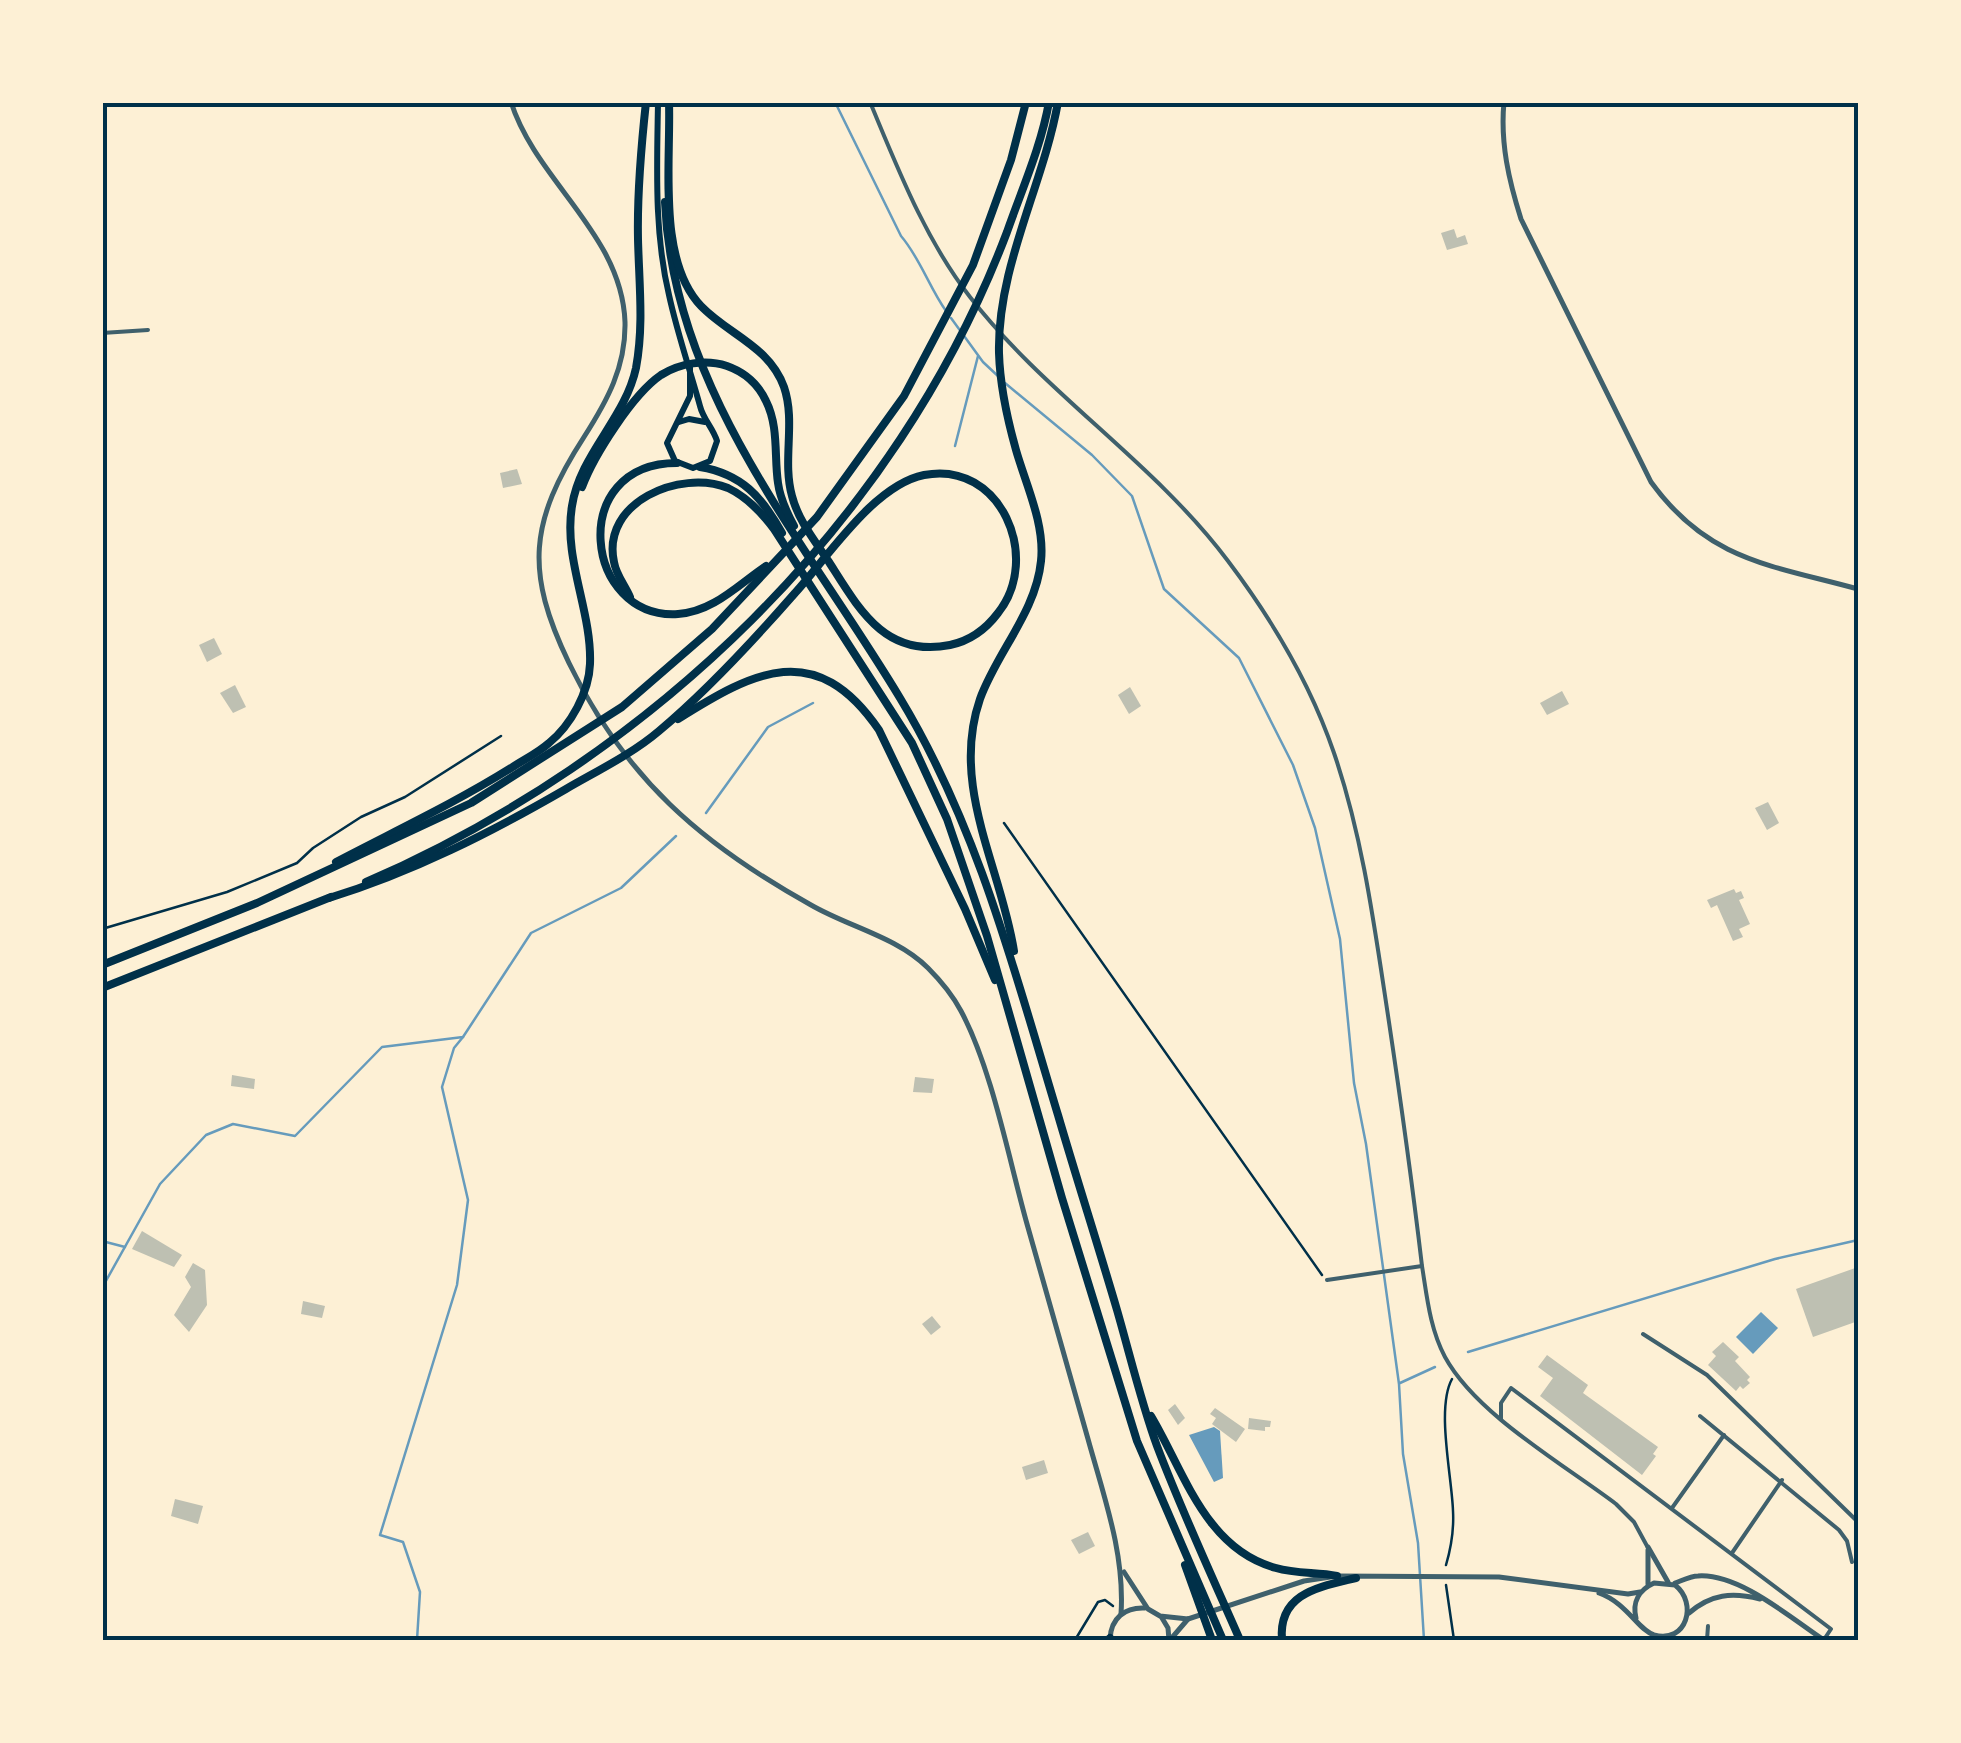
<svg xmlns="http://www.w3.org/2000/svg" width="1961" height="1743" font-family="Signika,sans-serif">
  <style>
    .water { fill: #669bbc }
    .lines { fill: none; stroke-linecap: round; stroke-linejoin: round }
    .stream { stroke: #669bbc; stroke-width: 2.5 }
    .building { fill: #bec0b2 }
    .path { stroke: #003049; stroke-width: 2.5 }
    .minor { stroke: #3f606c; stroke-width: 4 }
    .tertiary { stroke: #3f606c; stroke-width: 5 }
    .primary { stroke: #003049; stroke-width: 6 }
    .motorway { stroke: #003049; stroke-width: 8 }
    .neatline { fill: none; stroke: #003049; stroke-width: 4 }
  </style>
  <rect width="100%" height="100%" fill="#fdf0d5"/>
  <g class="water">
    <path d="M1761,1312L1778,1328L1753,1354L1736,1337Z"/>
    <path d="M1214,1427L1220,1431L1223,1478L1214,1482L1189,1435Z"/>
  </g>
  <g class="lines">
    <g class="stream">
      <path d="M835,102L901,236C920,258 929,287 946,311"/>
      <path d="M951,318L983,362L999,377"/>
      <path d="M1005,383L1092,455L1132,496L1164,589L1239,658L1293,765L1315,828L1340,939L1354,1083L1366,1144L1399,1384L1403,1454L1418,1543L1424,1640"/>
      <path d="M955,446L978,356"/>
      <path d="M706,813L768,727L813,703"/>
      <path d="M102,1241L125,1247"/>
      <path d="M102,1288L160,1184L206,1135L233,1124L295,1136L382,1047L463,1037L531,933L621,888L676,836"/>
      <path d="M1468,1352L1775,1259L1858,1240"/>
      <path d="M1400,1383L1435,1367"/>
      <path d="M417,1640L420,1592L403,1542L380,1535L457,1285L468,1200L442,1087L454,1048L463,1037"/>
    </g>
  </g>
  <g class="building">
    <path d="M1454,229L1457,238L1465,235L1468,244L1447,250L1441,233Z"/>
    <path d="M517,469L522,484L503,488L500,473Z"/>
    <path d="M214,638L222,654L207,662L199,645Z"/>
    <path d="M235,685L246,707L233,713L220,693Z"/>
    <path d="M1130,687L1141,706L1129,714L1118,695Z"/>
    <path d="M1562,691L1569,704L1547,715L1540,703Z"/>
    <path d="M1768,802L1779,823L1767,830L1755,808Z"/>
    <path d="M1734,889L1736,893L1741,891L1744,898L1739,900L1750,924L1739,929L1743,937L1733,941L1717,905L1711,908L1707,900Z"/>
    <path d="M232,1075L255,1079L254,1089L231,1086Z"/>
    <path d="M915,1077L934,1079L932,1093L913,1092Z"/>
    <path d="M142,1231L182,1255L174,1267L132,1249Z"/>
    <path d="M193,1263L205,1270L207,1305L189,1332L174,1315L191,1287L185,1277Z"/>
    <path d="M1858,1267V1321L1813,1337L1796,1289Z"/>
    <path d="M303,1301L325,1306L322,1318L301,1314Z"/>
    <path d="M932,1316L941,1327L931,1335L922,1324Z"/>
    <path d="M1723,1342L1739,1357L1735,1361L1750,1377L1747,1380L1750,1383L1743,1389L1740,1386L1736,1391L1708,1365L1716,1356L1712,1352Z"/>
    <path d="M1547,1355L1588,1385L1583,1393L1658,1447L1653,1454L1656,1456L1642,1475L1540,1396L1553,1378L1538,1367Z"/>
    <path d="M1175,1404L1185,1418L1178,1425L1168,1410Z"/>
    <path d="M1215,1408L1245,1429L1236,1442L1212,1424L1216,1418L1210,1414Z"/>
    <path d="M1249,1418L1271,1421L1270,1427H1265V1431L1248,1429Z"/>
    <path d="M1044,1460L1048,1473L1026,1480L1022,1467Z"/>
    <path d="M175,1499L203,1506L198,1524L171,1516Z"/>
    <path d="M1088,1532L1095,1546L1079,1554L1071,1540Z"/>
  </g>
  <g class="lines">
    <g class="path">
      <path d="M1004,823L1322,1275"/>
      <path d="M102,929L227,892L297,863L313,848L361,817L405,797L501,736"/>
      <path d="M1446,1565C1451,1548 1454,1529 1453,1511C1452,1477 1436,1408 1452,1379"/>
      <path d="M1446,1585L1454,1640"/>
      <path d="M1075,1640L1098,1602L1105,1600L1113,1606"/>
    </g>
    <g class="minor">
      <path d="M870,102C898,169 925,239 970,297C1045,394 1154,462 1228,561C1271,618 1311,685 1334,753C1360,829 1372,909 1384,989C1398,1081 1411,1173 1422,1266C1427,1297 1430,1329 1445,1357C1476,1414 1563,1464 1616,1504L1634,1522L1647,1546"/>
      <path d="M915,102L916,103"/>
      <path d="M102,333L148,330"/>
      <path d="M1327,1280L1422,1266"/>
      <path d="M1643,1334L1707,1375L1858,1522"/>
      <path d="M1700,1416L1839,1530L1847,1541L1852,1562"/>
      <path d="M1501,1419V1403L1511,1388L1831,1629L1825,1638"/>
      <path d="M1672,1508L1724,1435"/>
      <path d="M1732,1553L1782,1480"/>
      <path d="M1707,1640L1708,1626"/>
    </g>
    <g class="tertiary">
      <path d="M511,102C536,181 622,234 625,322C626,367 607,401 584,437C529,522 525,572 569,663C625,778 701,844 811,905C849,927 897,937 928,968C941,981 953,996 961,1011C992,1069 1009,1160 1027,1224C1048,1296 1068,1368 1088,1439C1104,1497 1125,1554 1121,1614"/>
      <path d="M1504,102C1500,143 1509,181 1521,219L1651,482C1708,561 1771,565 1858,589"/>
      <path d="M1648,1547L1668,1582"/>
      <path d="M1648,1550V1584"/>
      <path d="M1124,1572L1148,1609L1160,1616L1188,1619L1304,1581L1337,1576L1499,1577L1628,1594L1640,1592"/>
      <path d="M1675,1583C1683,1580 1691,1576 1698,1576C1739,1573 1792,1619 1824,1640"/>
      <path d="M1599,1593C1627,1603 1638,1630 1654,1635C1687,1644 1698,1603 1675,1585L1654,1583C1639,1590 1632,1602 1636,1618"/>
      <path d="M1689,1613C1711,1594 1732,1592 1760,1599"/>
      <path d="M1162,1618L1168,1628L1169,1640"/>
      <path d="M1110,1639C1111,1618 1125,1607 1145,1608"/>
      <path d="M1170,1640L1188,1619"/>
    </g>
    <g class="primary">
      <path d="M658,102C657,167 654,232 669,295C677,332 690,370 700,406C703,419 713,428 717,441L710,461L693,468L675,461L667,443L690,396V366"/>
      <path d="M679,422L689,419L705,422"/>
    </g>
    <g class="motorway">
      <path d="M665,202C673,394 806,541 900,698C978,827 1015,973 1058,1115C1077,1180 1098,1245 1117,1310C1130,1355 1141,1402 1157,1446C1182,1512 1212,1576 1240,1640"/>
      <path d="M677,463C566,463 584,620 678,614C713,612 739,584 766,566"/>
      <path d="M700,467C742,474 762,497 782,533"/>
      <path d="M582,487C594,455 633,394 661,375C680,363 706,359 727,366C744,372 758,384 766,401C779,427 774,456 778,483C780,498 787,513 794,526"/>
      <path d="M630,597C625,585 616,575 614,562C601,502 680,469 728,488C747,497 762,513 774,529L912,743L947,819L987,936L1062,1198L1137,1441L1223,1640"/>
      <path d="M678,719C754,671 816,638 879,730L965,909L995,980"/>
      <path d="M336,862C395,831 455,803 511,768C523,760 538,753 549,743C571,725 589,692 590,664C592,611 563,559 572,506C580,454 625,419 636,368C644,325 639,283 638,239C637,193 641,148 646,102"/>
      <path d="M366,882C650,759 897,523 1007,232C1022,189 1041,147 1049,102"/>
      <path d="M329,898C413,872 490,833 566,789C597,771 632,754 659,731C708,690 753,641 795,593C828,557 874,485 924,475C1001,460 1042,558 998,613C986,629 969,641 950,645C885,658 859,609 829,562C815,541 798,520 792,496C782,460 796,422 784,387C769,346 729,335 701,306C657,260 671,163 669,102"/>
      <path d="M1014,951C1001,867 950,786 980,699C997,652 1036,612 1041,561C1045,524 1026,485 1016,450C1007,418 1000,387 999,353C997,267 1043,186 1058,102"/>
      <path d="M102,965L257,903L471,803L622,707L712,629L817,517L904,396L973,265L1011,160L1026,102"/>
      <path d="M102,988L331,897"/>
      <path d="M1151,1416C1184,1471 1205,1549 1276,1568C1296,1574 1317,1572 1337,1576"/>
      <path d="M1185,1565L1212,1640"/>
      <path d="M1108,1640L1110,1638"/>
      <path d="M1282,1640C1278,1593 1319,1587 1356,1578"/>
    </g>
  </g>
  <rect width="1961" height="1743" fill="none" stroke="#fdf0d5" stroke-width="210"/>
  <rect x="105" y="105" width="1751" height="1533" class="neatline"/>
</svg>
